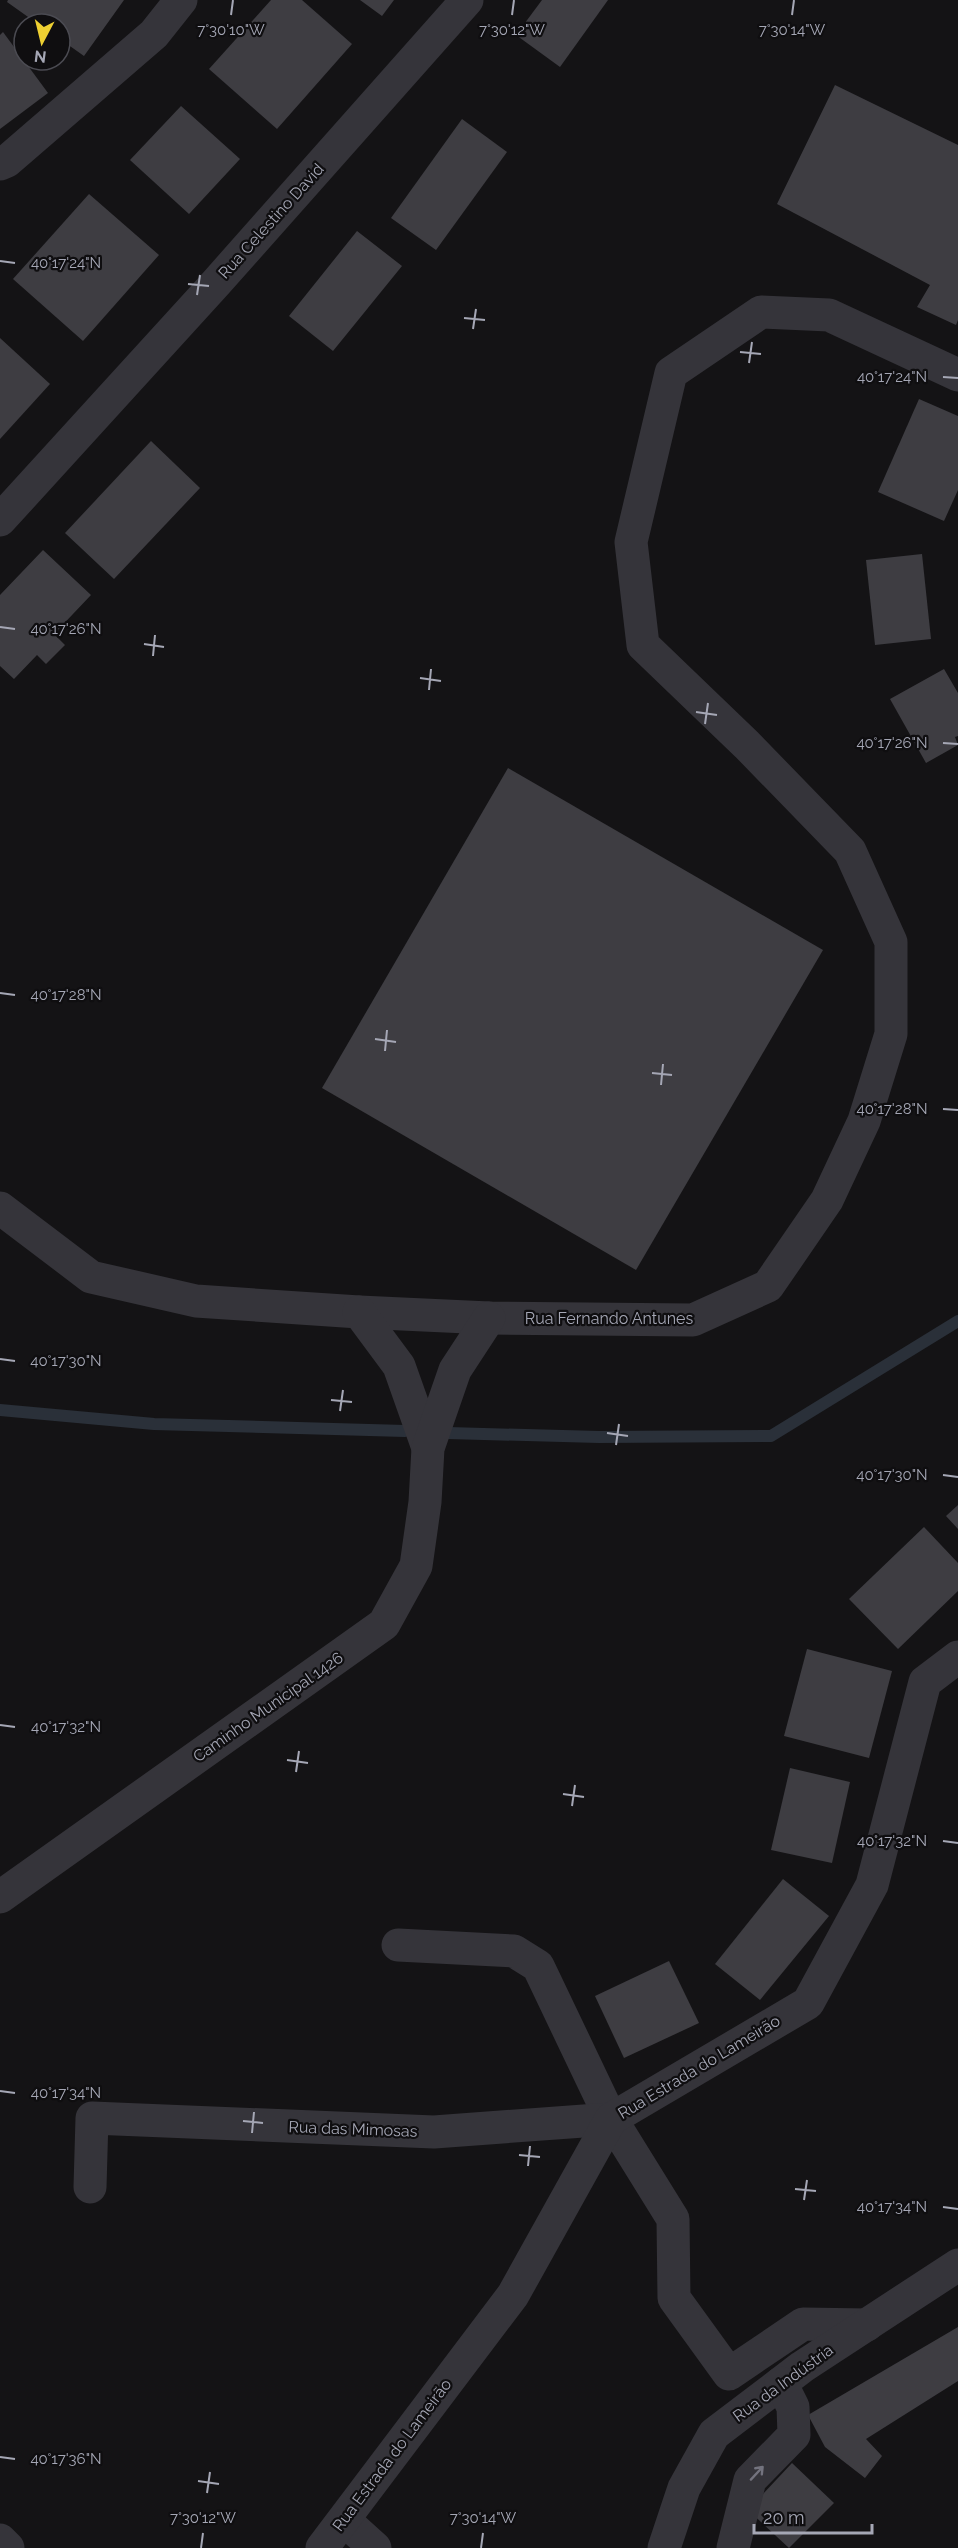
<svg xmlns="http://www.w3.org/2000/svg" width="958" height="2548" font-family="Raleway,sans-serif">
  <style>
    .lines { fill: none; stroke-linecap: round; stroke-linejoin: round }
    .stream { stroke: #2a3039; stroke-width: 12 }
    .building { fill: #3e3d42 }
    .minor { stroke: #35343a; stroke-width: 33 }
    .oneway { stroke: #73737e }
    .ticks { fill: none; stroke: #a5a7b5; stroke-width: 2 }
    .labels { text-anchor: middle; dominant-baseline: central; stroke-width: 4.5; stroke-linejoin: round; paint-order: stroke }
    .street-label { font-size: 16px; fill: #a5a7b5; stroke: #0f0e10 }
    .ticks-label { font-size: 15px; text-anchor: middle; fill: #a5a7b5; stroke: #0f0e10; stroke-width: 4.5; stroke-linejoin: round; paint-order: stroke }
  </style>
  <rect width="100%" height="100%" fill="#141315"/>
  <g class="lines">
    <g class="stream">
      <path d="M0,1410L154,1424L405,1431"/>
      <path d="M448,1433L599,1437L771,1436L958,1321"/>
    </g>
  </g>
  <g class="building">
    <path d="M8,0H124L84,56L60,39V24H38L7,2Z"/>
    <path d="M271,0H302L352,44L277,129L209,69Z"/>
    <path d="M360,0H394L382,16Z"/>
    <path d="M542,0H608L560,67L516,35Z"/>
    <path d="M3,32L48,93L0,129V35Z"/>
    <path d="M835,85L958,145V320L956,325L917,307L930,285L777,204Z"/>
    <path d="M181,106L240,159L189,214L130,160Z"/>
    <path d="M462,119L507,152L436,250L391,218Z"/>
    <path d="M89,194L159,255L83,341L13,279Z"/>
    <path d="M357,231L402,266L333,351L289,316Z"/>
    <path d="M0,338L50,384L0,439Z"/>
    <path d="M919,399L958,416V490L944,521L878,492Z"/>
    <path d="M151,441L200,488L114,579L65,533Z"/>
    <path d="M43,550L91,595L54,634L65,645L46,664L37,655L14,679L0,666V595Z"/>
    <path d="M922,554L931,639L875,645L866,560Z"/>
    <path d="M944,669L958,693V736L955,737L958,745L926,763L890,699Z"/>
    <path d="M508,768L823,950L636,1270L322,1088Z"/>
    <path d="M958,1505V1529L946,1516Z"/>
    <path d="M924,1527L958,1563V1591L898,1649L849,1599Z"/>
    <path d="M807,1649L892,1671L869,1758L784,1736Z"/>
    <path d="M790,1768L850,1782L832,1863L771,1850Z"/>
    <path d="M783,1879L829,1916L760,2000L715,1964Z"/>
    <path d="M669,1961L699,2023L624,2058L595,1996Z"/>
    <path d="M958,2327V2381L866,2439L882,2456L865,2478L825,2447L808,2415Z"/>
    <path d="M792,2463L834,2503L789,2548L748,2510Z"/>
  </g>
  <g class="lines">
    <g class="minor">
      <path d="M0,164L7,161L154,34L181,0"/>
      <path d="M0,520L216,283L467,0"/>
      <path d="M0,1208L91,1277L196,1301L359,1312L489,1318L693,1320L768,1286L827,1200L864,1121L891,1034V942L850,851L747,745L643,645L631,542L671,373L761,312L829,315L958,375"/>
      <path d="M359,1312L399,1366L428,1448"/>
      <path d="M0,1897L384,1624L416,1566L425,1502L428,1448L455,1370L489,1318"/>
      <path d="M398,1945L514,1951L538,1966L611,2119L673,2219L674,2298L729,2374L803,2324L867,2325"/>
      <path d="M90,2187L92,2118L434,2132L611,2119"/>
      <path d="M344,2520L375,2548"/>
      <path d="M0,2540L8,2548"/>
      <path d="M322,2548L513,2295L611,2119L808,2003L872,1885L925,1682L958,1657"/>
      <path d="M664,2548L684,2488L714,2434L802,2367L958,2265"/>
      <path d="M733,2548L750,2480L794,2435L793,2407L781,2383"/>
    </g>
  </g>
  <defs><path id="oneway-shaft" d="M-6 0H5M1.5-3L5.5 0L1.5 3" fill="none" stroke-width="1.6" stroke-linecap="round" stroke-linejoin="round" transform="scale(1.5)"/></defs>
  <use class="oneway" href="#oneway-shaft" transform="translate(757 2473) rotate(-47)"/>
  <path class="ticks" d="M231,15L233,0M512,15L514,0M792,15L794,0M0,261L15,263M188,284L209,286M197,295L200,275M464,318L485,320M473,329L476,309M740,352L761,354M749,363L752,342M943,377L958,378M0,627L15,629M144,644L164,647M153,656L155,635M420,678L441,681M429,690L431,669M696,712L717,715M705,724L708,703M943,743L958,744M0,993L15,995M375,1039L396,1042M385,1051L387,1030M652,1073L672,1075M661,1085L663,1064M943,1109L958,1110M0,1359L15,1361M331,1400L352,1402M340,1411L343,1390M607,1433L628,1436M616,1445L619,1424M943,1475L958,1477M0,1725L15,1727M287,1760L308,1763M296,1772L299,1751M563,1794L584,1797M572,1806L575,1785M943,1841L958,1843M0,2091L15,2093M243,2121L263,2123M252,2133L254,2112M519,2155L540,2157M528,2166L530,2146M795,2189L816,2191M804,2200L807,2180M943,2207L958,2209M0,2457L15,2459M198,2481L219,2484M207,2493L210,2472M201,2548L203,2533M481,2548L483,2533"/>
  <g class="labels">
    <g class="street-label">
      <text transform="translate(271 221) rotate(-48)">Rua Celestino David</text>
      <text x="609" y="1318">Rua Fernando Antunes</text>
      <text transform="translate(268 1707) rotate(-35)">Caminho Municipal 1426</text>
      <text transform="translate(699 2067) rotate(-31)">Rua Estrada do Lameirão</text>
      <text transform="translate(353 2129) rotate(2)">Rua das Mimosas</text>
      <text transform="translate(783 2383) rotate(-36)">Rua da Indústria</text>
      <text transform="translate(392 2455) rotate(-53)">Rua Estrada do Lameirão</text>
    </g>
  </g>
  <g class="ticks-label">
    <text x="231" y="35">7°30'10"W</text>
    <text x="512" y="35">7°30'12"W</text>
    <text x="792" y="35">7°30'14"W</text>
    <text x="66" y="268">40°17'24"N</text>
    <text x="892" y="382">40°17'24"N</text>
    <text x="66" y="634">40°17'26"N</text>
    <text x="892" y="748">40°17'26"N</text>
    <text x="66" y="1000">40°17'28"N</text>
    <text x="892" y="1114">40°17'28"N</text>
    <text x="66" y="1366">40°17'30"N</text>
    <text x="892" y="1480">40°17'30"N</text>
    <text x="66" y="1732">40°17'32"N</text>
    <text x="892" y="1846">40°17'32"N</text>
    <text x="66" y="2098">40°17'34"N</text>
    <text x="892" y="2212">40°17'34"N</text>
    <text x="66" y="2464">40°17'36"N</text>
    <text x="203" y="2523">7°30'12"W</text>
    <text x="483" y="2523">7°30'14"W</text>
  </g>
  <g transform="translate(42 42) rotate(187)"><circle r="28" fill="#0f0e10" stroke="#4b4b52" stroke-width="1.5"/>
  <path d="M0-4.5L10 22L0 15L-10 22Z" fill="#eed032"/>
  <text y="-9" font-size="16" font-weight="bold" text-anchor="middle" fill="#a5a7b5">N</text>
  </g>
  <path d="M754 2524v9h118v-9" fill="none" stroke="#a5a7b5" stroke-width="3"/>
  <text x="763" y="2524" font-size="18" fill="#a5a7b5" stroke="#0f0e10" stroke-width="4.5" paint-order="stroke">20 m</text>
</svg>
